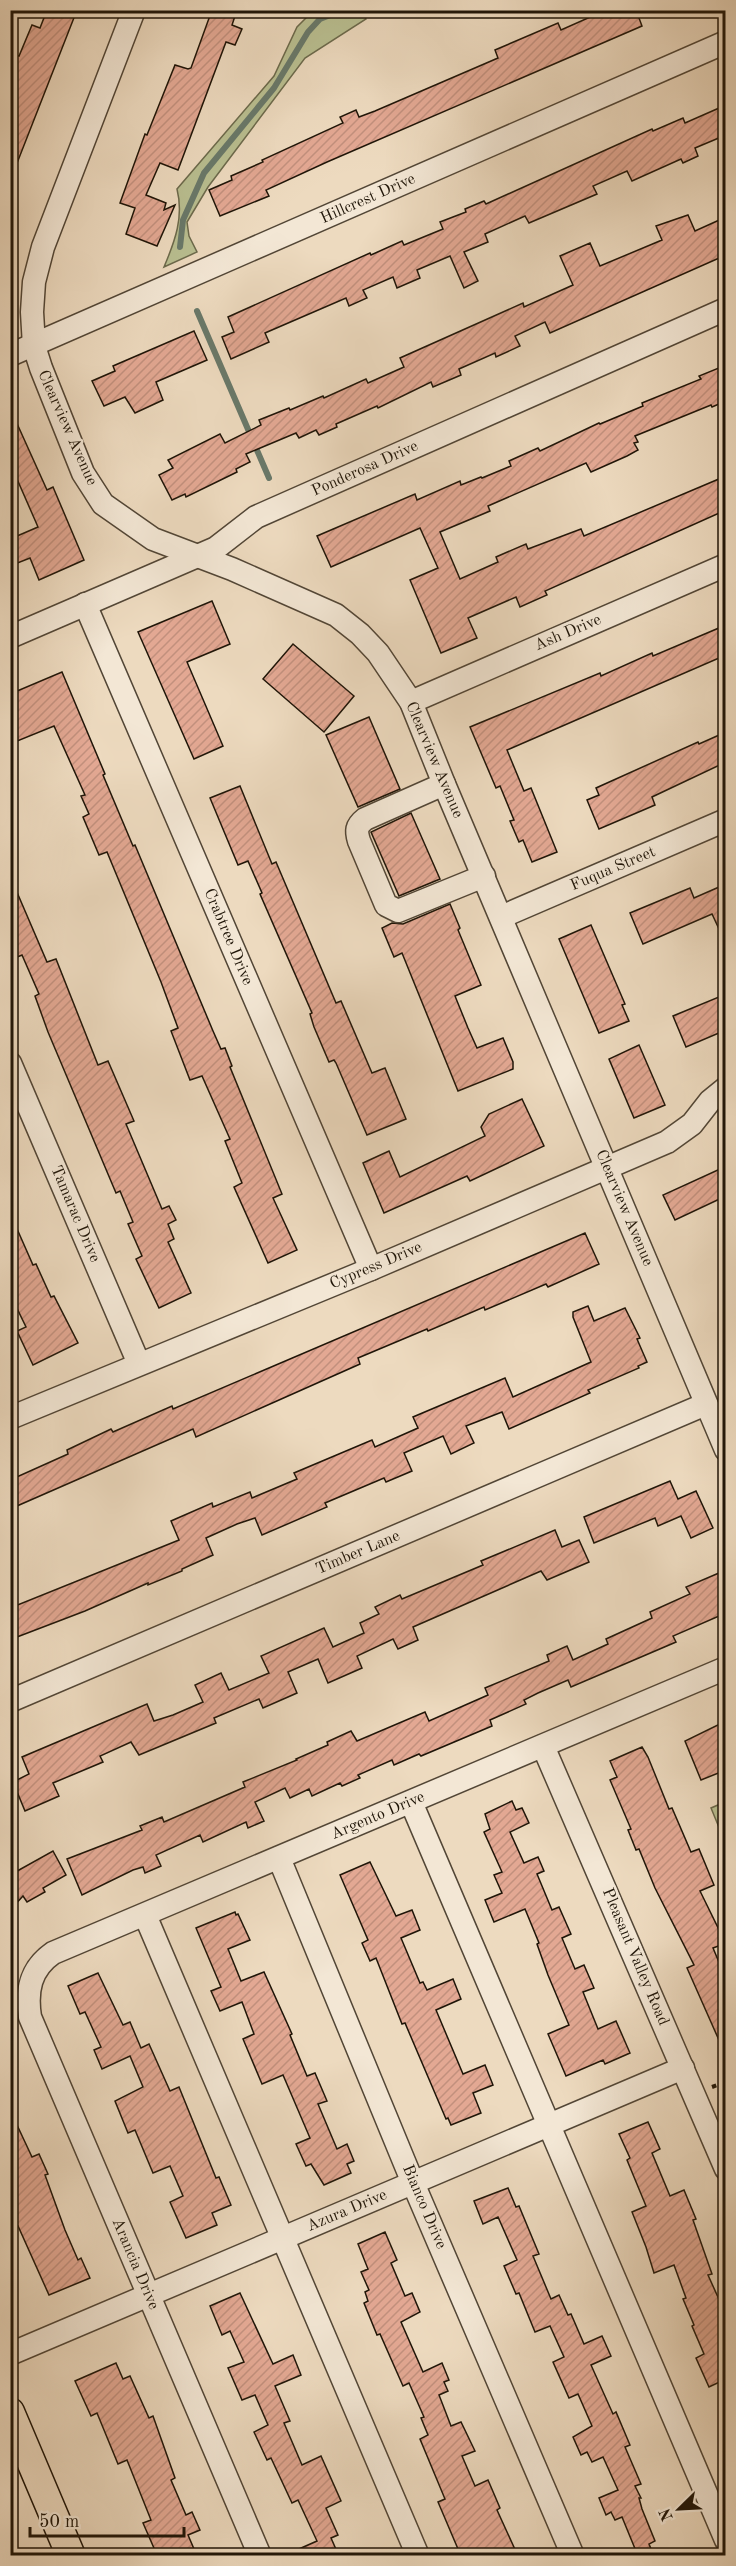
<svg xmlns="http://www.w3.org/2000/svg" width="736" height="2566" font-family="'Old Standard TT',serif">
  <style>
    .grass { fill: #b9bf91; stroke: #6c6a4c; stroke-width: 1.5 }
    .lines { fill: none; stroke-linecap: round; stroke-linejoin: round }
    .stream { stroke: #69796a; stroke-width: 6 }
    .building { fill: url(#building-hatch); stroke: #1f1508; stroke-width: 1.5 }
    .minor-casing { stroke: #524636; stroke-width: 25 }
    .major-casing { stroke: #1f1508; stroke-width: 31 }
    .path { stroke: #1f1508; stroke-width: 4; stroke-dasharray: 4.5 3; stroke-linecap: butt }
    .minor { stroke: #f3e7d5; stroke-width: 22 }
    .major { stroke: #eddabf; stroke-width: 28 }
    .labels { text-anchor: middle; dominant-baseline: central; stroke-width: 5; stroke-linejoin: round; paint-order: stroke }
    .street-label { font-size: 16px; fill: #1f1508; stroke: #f3e7d5 }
  </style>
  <defs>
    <pattern id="building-hatch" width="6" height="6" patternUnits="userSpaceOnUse" patternTransform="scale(1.5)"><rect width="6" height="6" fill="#e3a893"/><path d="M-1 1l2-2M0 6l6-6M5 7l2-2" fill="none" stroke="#c2907d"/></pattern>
  </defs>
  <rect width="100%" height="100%" fill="#eddabf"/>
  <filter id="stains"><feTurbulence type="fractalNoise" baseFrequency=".00333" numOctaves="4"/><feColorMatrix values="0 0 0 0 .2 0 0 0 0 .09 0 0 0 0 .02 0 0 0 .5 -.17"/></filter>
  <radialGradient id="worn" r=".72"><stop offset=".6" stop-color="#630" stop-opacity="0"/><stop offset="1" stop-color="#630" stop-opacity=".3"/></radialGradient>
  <g class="grass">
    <path d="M313,11H362L366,19L305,58L208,187L187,222L189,236L197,252L164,267C175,241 184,217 177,189L274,76L297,27Z"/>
    <path d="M725,1802V1842L711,1808Z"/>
  </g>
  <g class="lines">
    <g class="stream">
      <path d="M180,247L183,220L204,173L274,88L308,32L320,19L343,10"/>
      <path d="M197,311L269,478"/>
    </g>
  </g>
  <g class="building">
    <path d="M47,10H77L10,181V68L15,55L19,56L32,25L40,28Z"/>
    <path d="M212,10H237L232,25L242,29L235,45L226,42L178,170L160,163L146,195L166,203L164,210L175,205L157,246L126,234L135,208L120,203L145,134L147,135L175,65L188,69L191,68Z"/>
    <path d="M606,10H636L642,26L327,162L266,190L269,196L220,216L209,190L232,180L231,176L263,162L262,160L343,123L340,117L356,110L359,117L375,111L498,58L495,50L558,23L561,30Z"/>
    <path d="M726,105V135L695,148L698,156L683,163L681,159L632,181L627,171L593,186L597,194L529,223L525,216L485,234L488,242L464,252L478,281L464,288L450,256L417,270L420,278L397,288L393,277L363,290L367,298L349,306L346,298L265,333L269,342L231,359L222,337L234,332L228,317L370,253L371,255L402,241L404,245L443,229L440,222L466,212L465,209L484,201L486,204L652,129L653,131L683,118L685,123Z"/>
    <path d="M688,215L695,231L726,217V255L550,333L545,322L515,336L520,346L496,357L495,353L459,369L461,375L433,387L431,382L378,408L377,406L336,424L337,427L319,435L316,430L299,438L296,433L246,454L250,462L236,469L237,472L186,497L185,494L172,500L159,475L173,468L168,460L220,434L225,443L261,425L259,420L289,408L290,410L323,396L324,398L366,379L368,383L404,367L400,358L523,303L524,307L573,285L560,256L590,243L600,266L662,240L656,226Z"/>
    <path d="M194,331L207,360L156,382L163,400L135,413L125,397L104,406L92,381L115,371L113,366Z"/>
    <path d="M726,365V401L712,407L711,405L635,436L638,442L634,443L638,450L627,456L591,472L586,463L488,506L490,511L440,532L460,579L498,562L496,557L526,544L528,549L581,529L584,536L726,476V510L545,591L547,595L520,607L516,597L468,618L477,638L441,653L410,580L438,568L420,528L331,567L317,536L415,494L417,500L460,481L461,485L481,477L482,478L511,466L509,461L538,448L540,451L599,423L600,424L643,406L642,403L701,379L699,376Z"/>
    <path d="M10,408L47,490L53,487L84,560L39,580L30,558L10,566V539L38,527L10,463Z"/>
    <path d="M212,601L230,644L187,662L223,746L194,759L138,632Z"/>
    <path d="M726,625V655L507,750L524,791L531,788L557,852L532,862L523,840L519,842L510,821L514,820L500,786L496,788L470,727L600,673L601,676L652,653L653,656Z"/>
    <path d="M293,644L354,696L324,732L263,679Z"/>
    <path d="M62,672L105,774L103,775L133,846L135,845L213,1031L221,1049L225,1048L232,1066L230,1067L282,1194L273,1198L297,1250L268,1263L234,1187L242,1183L225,1141L230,1139L202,1076L190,1080L171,1031L178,1028L161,982L107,852L99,855L83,817L89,814L81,796L85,795L54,726L10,744V694Z"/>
    <path d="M369,717L400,789L358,807L326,735Z"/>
    <path d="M726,732V762L652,797L655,805L599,829L587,800L599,795L596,788L698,742L699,744Z"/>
    <path d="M240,786L272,864L276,862L336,1003L341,1001L372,1073L385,1068L406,1119L367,1135L336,1063L334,1060L329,1062L314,1027L310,1014L312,1013L260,894L262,893L248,861L238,865L210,798Z"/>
    <path d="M411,813L440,879L399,896L371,832Z"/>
    <path d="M10,876L47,962L56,959L98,1065L108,1061L134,1121L126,1124L162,1209L169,1206L176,1220L168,1224L174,1239L168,1242L191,1293L159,1308L136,1259L142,1256L128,1224L133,1222L120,1191L116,1193L48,1032L35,996L39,994L22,955L15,958L10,947Z"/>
    <path d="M726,884V944L712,914L643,944L630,913L690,888L694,898Z"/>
    <path d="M450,904L460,928L458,930L481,985L455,996L468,1028L477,1048L503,1038L513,1062V1069L458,1091L402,953L394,957L382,928L392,923L403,924Z"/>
    <path d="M591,925L625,1004L622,1005L629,1021L599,1033L559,939Z"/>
    <path d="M726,994V1030L686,1047L673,1016Z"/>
    <path d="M639,1045L665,1105L634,1118L609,1059Z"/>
    <path d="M522,1099L544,1146L470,1181L467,1176L384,1213L363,1163L389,1151L400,1177L485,1136L481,1127L489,1114Z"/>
    <path d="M720,1169L726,1182V1196L675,1220L663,1195Z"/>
    <path d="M10,1213L33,1265L36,1264L51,1297L54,1296L78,1343L33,1365L17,1331L26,1327L10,1294Z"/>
    <path d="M585,1233L599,1264L548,1287L546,1284L485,1310L484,1307L428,1331L427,1329L358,1358L360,1364L196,1437L193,1429L10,1509V1480L68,1454L67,1450L111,1429L113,1432L172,1406L173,1409Z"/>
    <path d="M588,1306L594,1321L625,1308L640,1338L637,1339L647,1362L638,1366L639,1368L588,1390L590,1393L509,1429L502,1412L466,1426L474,1443L451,1454L443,1436L404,1453L412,1471L386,1482L384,1478L325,1503L327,1507L262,1535L255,1518L237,1524L206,1538L213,1555L182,1569V1571L148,1585V1583L85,1611L17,1637L10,1620V1608L179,1540L171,1521L212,1503L213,1507L250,1492L252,1498L297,1479L294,1473L372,1440L375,1447L418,1428L413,1417L505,1378L513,1397L591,1362L573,1317V1312Z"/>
    <path d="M670,1481L678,1499L696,1491L713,1528L691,1538L681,1516L658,1526L655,1518L594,1543L584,1517Z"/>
    <path d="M555,1530L562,1547L579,1540L589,1562L547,1580L541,1571L413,1627L418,1640L398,1649L393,1639L357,1656L362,1668L328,1683L318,1659L288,1672L297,1693L263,1708L259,1699L214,1718L216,1723L139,1755L131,1742L100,1756L103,1762L53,1783L59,1796L25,1811L13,1782L29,1774L22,1757L147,1704L154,1721L173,1715L203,1702L195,1685L221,1673L229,1690L269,1673L261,1656L324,1628L333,1647L364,1633L360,1623L379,1614L375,1607L400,1595L402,1599L483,1565L481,1561Z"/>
    <path d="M726,1570V1613L673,1636L676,1642L571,1687L568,1680L538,1693L524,1700L526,1704L490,1720L492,1726L421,1756L419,1754L394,1765L392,1760L358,1775L360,1778L342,1786L340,1783L312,1796L309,1789L290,1798L285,1788L255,1802L264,1821L248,1828L246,1822L203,1842L200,1835L156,1855L161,1866L145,1873L143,1867L133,1870L82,1895L67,1859L142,1830L140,1826L162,1817L164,1822L245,1787L243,1782L297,1760L296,1759L328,1745L327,1742L351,1731L357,1741L425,1712L429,1721L488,1695L485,1688L549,1661L547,1655L567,1646L573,1660L608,1644L606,1639L652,1618L650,1612L690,1594L686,1587Z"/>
    <path d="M726,1721V1770L701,1780L685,1741Z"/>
    <path d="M642,1747L648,1757L669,1809L672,1808L691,1852L699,1849L714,1885L700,1891L724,1940V1944L713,1948L726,1979V2056L687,1968L694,1965L655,1888L639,1849L636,1850L628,1830L631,1829L610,1780L617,1777L610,1761Z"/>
    <path d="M512,1801L516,1810L522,1808L529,1823L510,1832L524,1863L538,1857L544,1871L537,1874L552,1910L559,1907L571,1934L562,1938L575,1969L584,1965L594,1988L583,1992L598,2029L616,2021L630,2053L605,2064L603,2060L566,2076L548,2034L569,2025L548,1975L537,1944L539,1943L525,1909L494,1922L485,1900L502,1893L494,1875L502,1872L484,1832L490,1829L485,1814Z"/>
    <path d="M53,1851L66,1875L43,1888L45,1892L27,1902L23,1896L10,1910V1875Z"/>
    <path d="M370,1862L396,1916L412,1910L420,1930L401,1938L420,1983L423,1982L427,1990L453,1979L461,1999L436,2010L463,2074L485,2065L493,2085L473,2093L481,2113L451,2125L448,2118L446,2119L405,2023L402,2024L376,1958L370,1961L362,1943L368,1940L340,1875Z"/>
    <path d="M235,1912L236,1915L238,1914L250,1940L228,1949L241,1981L264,1972L292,2034L290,2035L307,2076L315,2073L327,2101L318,2104L337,2149L347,2144L354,2161L347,2164L351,2173L324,2185L311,2164L306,2166L296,2144L310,2138L283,2075L262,2084L243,2039L254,2034L242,2002L220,2011L211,1991L221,1987L196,1928Z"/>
    <path d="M98,1973L123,2025L130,2022L141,2048L149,2044L170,2091L179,2087L216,2178L219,2177L231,2205L212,2213L217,2225L186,2238L170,2202L183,2196L170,2166L153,2173L135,2130L128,2133L115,2101L143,2087L130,2056L102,2069L94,2050L101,2047L85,2012L80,2014L68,1986Z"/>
    <path d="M10,2110L32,2157L39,2154L48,2174L45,2175L65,2230L78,2260L81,2258L90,2278L49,2295L18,2226L10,2229Z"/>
    <path d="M648,2122L660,2149L652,2153L670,2196L684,2190L696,2219L693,2220L712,2274L708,2275L726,2315V2379L709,2387L696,2358L704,2354L692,2326L694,2325L683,2299L686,2298L674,2265L654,2273L646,2247L632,2212L646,2206L627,2160L630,2158L619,2134Z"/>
    <path d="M508,2188L516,2207L519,2206L539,2254L533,2256L551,2299L559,2295L568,2315L571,2314L584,2344L602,2336L611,2356L591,2365L613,2414L616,2412L630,2445L625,2447L641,2484L635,2486L641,2498H639L642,2509L655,2541L649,2544L654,2556H638L622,2517L615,2520L611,2512L606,2515L599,2498L618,2490L603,2457L592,2462L587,2452L581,2455L573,2437L592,2426L578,2394L569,2398L553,2362L564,2357L550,2326L535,2332L519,2293L516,2294L504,2266L517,2260L498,2217L483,2224L474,2201Z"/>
    <path d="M385,2232L397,2260L391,2263L405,2296L412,2293L420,2312L401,2322L423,2372L442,2363L449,2380L444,2382L448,2391L439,2395L451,2426L461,2422L475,2451L462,2456L475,2486L488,2480L500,2508L497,2510L518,2556H461L438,2502L445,2499L420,2439L428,2435L421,2418L424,2417L409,2383L403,2386L380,2334L377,2335L364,2303L368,2301L365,2292L369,2290L361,2272L368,2269L358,2244Z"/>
    <path d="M240,2293L273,2364L293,2355L301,2375L275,2386L290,2421L284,2423L302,2465L321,2456L341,2501L326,2508L338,2535L331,2538L339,2556H283L317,2541L298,2500L292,2503L271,2458L267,2460L254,2432L268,2425L255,2395L242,2400L228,2368L244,2362L230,2331L222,2335L210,2306Z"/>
    <path d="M116,2363L123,2379L130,2376L149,2418L153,2416L175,2478L171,2480L186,2515L192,2512L200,2530L188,2535L197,2556H171L168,2550L157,2555L143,2523L151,2520L127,2460L118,2464L97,2413L91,2416L75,2381Z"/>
  </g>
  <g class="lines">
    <g class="minor-casing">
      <g id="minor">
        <path d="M134,10L43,247L34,282L32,312L34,346L41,368L83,473L103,504L153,539L232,569L336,615L360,634L378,653L411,702L444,784L726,1450"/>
        <path d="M10,355L726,42"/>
        <path d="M85,604L371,1269"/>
        <path d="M10,637L216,548L256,517L726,309"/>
        <path d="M411,702L726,565"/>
        <path d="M444,784L365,819C356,826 356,831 359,841L386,905L398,911L484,876"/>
        <path d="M501,917L726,820"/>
        <path d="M10,1063L139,1364"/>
        <path d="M10,1418L371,1269L667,1142L692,1124L710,1101L726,1088"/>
        <path d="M10,1701L706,1404"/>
        <path d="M543,1746L726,2169"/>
        <path d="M411,1802L726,2540"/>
        <path d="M279,1858L413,2183L573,2556"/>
        <path d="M145,1915L418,2556"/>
        <path d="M10,2354L683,2068"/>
        <path d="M260,2556L30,2017C26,1991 30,1969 53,1953L726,1668"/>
      </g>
    </g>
    <g class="major-casing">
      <path id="major" d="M10,2412L71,2556"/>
    </g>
    <path class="path" d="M712,2087L726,2082"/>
    <use href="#minor" class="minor"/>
    <use href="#major" class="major"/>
  </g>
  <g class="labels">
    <g class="street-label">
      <text transform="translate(368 199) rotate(-24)">Hillcrest Drive</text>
      <text transform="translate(67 428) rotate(66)">Clearview Avenue</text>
      <text transform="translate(365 469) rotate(-24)">Ponderosa Drive</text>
      <text transform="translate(568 633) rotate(-23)">Ash Drive</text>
      <text transform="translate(434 760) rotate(67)">Clearview Avenue</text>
      <text transform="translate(613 869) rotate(-23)">Fuqua Street</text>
      <text transform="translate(228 937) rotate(67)">Crabtree Drive</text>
      <text transform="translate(624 1208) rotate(67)">Clearview Avenue</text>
      <text transform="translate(75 1214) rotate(67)">Tamarac Drive</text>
      <text transform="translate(376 1266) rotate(-23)">Cypress Drive</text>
      <text transform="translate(358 1553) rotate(-23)">Timber Lane</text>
      <text transform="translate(378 1816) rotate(-23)">Argento Drive</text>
      <text transform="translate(635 1957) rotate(67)">Pleasant Valley Road</text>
      <text transform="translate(424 2207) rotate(67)">Bianco Drive</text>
      <text transform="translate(347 2211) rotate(-23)">Azura Drive</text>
      <text transform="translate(135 2264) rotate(67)">Arancia Drive</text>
    </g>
  </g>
  <rect width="736" height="2566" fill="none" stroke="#eddabf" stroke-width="36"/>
  <rect x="12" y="12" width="712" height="2542" fill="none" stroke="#1f1508" stroke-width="3"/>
  <rect x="18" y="18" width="700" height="2530" fill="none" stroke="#1f1508" stroke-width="1.5"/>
  <g transform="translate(679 2509) rotate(246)" stroke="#f3e7d5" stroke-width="4.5" paint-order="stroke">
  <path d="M0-4.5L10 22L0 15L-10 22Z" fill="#1f1508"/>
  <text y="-9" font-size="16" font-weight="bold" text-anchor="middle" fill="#1f1508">N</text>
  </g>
  <path d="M30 2527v9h154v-9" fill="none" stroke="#1f1508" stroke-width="3"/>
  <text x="39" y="2527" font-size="18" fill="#1f1508" stroke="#f3e7d5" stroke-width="4.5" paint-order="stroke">50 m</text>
  <rect width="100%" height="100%" filter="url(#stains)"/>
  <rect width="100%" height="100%" fill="url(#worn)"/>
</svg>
